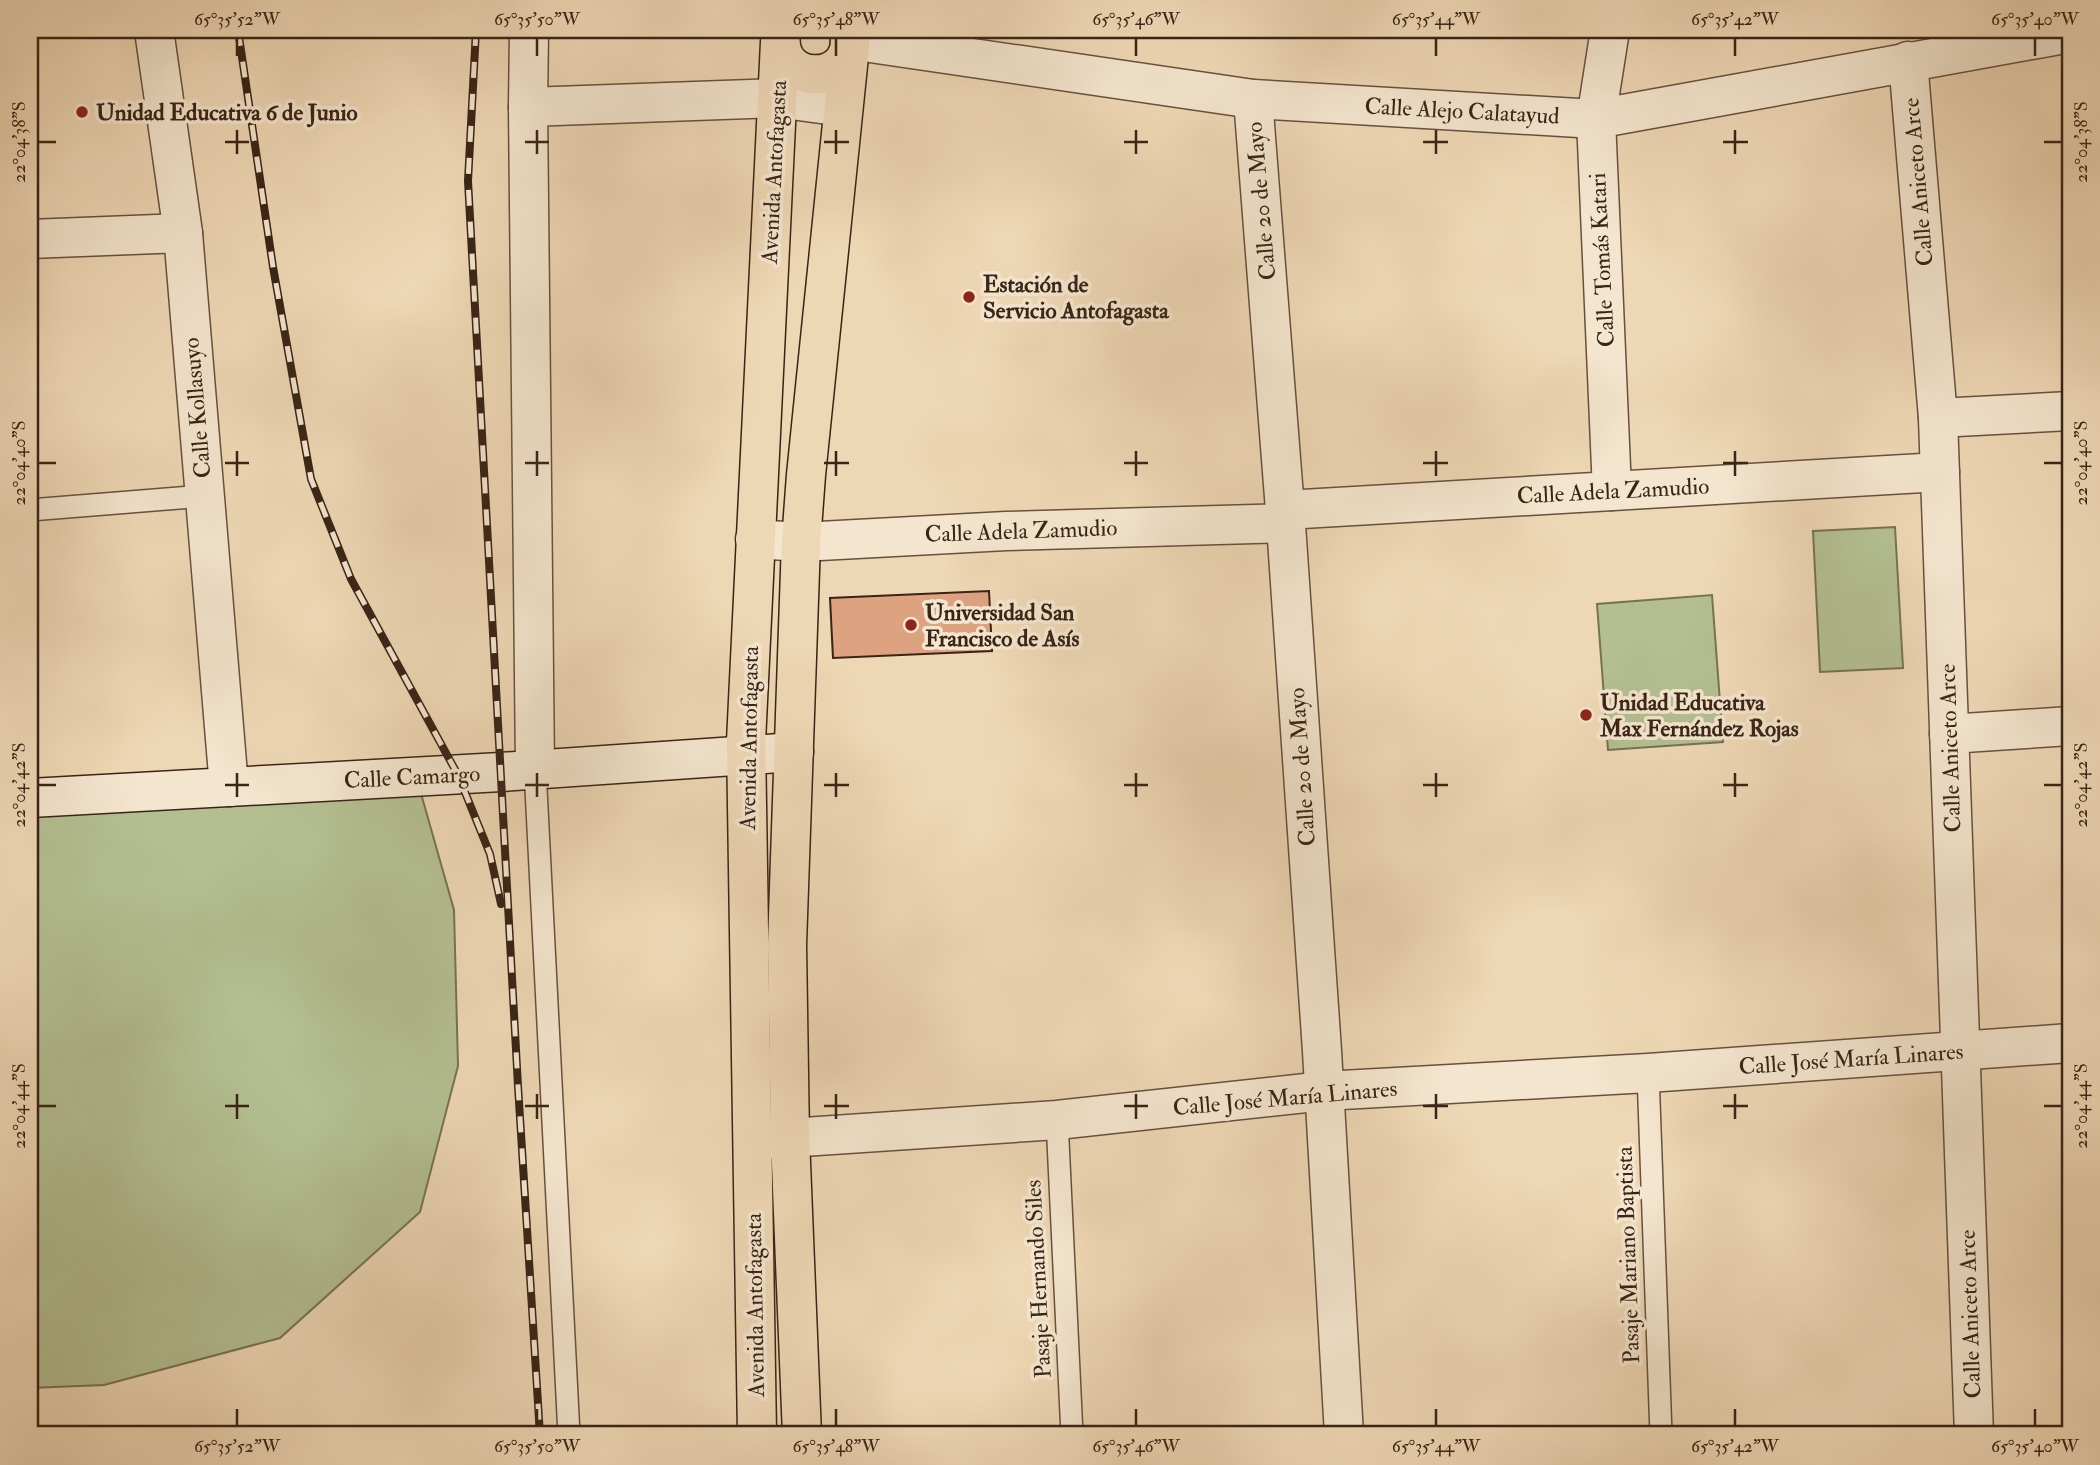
<svg xmlns="http://www.w3.org/2000/svg" width="2100" height="1465" font-family="'IM FELL Double Pica',serif">
  <style>
    .green { fill: #b3bf91; stroke: #767254; stroke-width: 2 }
    .building { fill: #dda280; stroke: #392416; stroke-width: 2 }
    .lines { fill: none; stroke-linecap: round; stroke-linejoin: round }
    .lane-casing { stroke: #66513e; stroke-width: 24 }
    .street-casing { stroke: #66513e; stroke-width: 41 }
    .secondary-casing { stroke: #392416; stroke-width: 41 }
    .highway-casing { stroke: #392416; stroke-width: 41 }
    .lane { stroke: #f4e5ce; stroke-width: 21 }
    .street { stroke: #f4e5ce; stroke-width: 38 }
    .secondary { stroke: #f4e5ce; stroke-width: 38 }
    .highway { stroke: #eed7b4; stroke-width: 38 }
    .rail-casing { stroke: #392416; stroke-width: 8 }
    .rail { stroke: #f4e5ce; stroke-width: 5; stroke-dasharray: 16; stroke-linecap: butt }
    .ticks { fill: none; stroke: #392416; stroke-width: 2.5 }
    .poi-dot { fill: #8f2418; stroke: #f4e5ce; stroke-width: 2.5 }
    .labels { text-anchor: middle; dominant-baseline: central; stroke-width: 7; stroke-linejoin: round; paint-order: stroke }
    .street-label { font-size: 23px; fill: #392416; stroke: #f4e5ce }
    .poi-label { font-size: 23px; font-weight: bold; fill: #392416; stroke: #f4e5ce; text-anchor: start }
    .neatline { fill: none; stroke: #392416; stroke-width: 2.5 }
    .ticks-label { font-size: 18px; text-anchor: middle; fill: #392416 }
  </style>
  <rect width="100%" height="100%" fill="#eed7b4"/>
  <filter id="stains"><feTurbulence type="fractalNoise" baseFrequency=".00286" numOctaves="4"/><feColorMatrix values="0 0 0 0 .2 0 0 0 0 .09 0 0 0 0 .02 0 0 0 .5 -.17"/></filter>
  <radialGradient id="worn" r=".72"><stop offset=".6" stop-color="#630" stop-opacity="0"/><stop offset="1" stop-color="#630" stop-opacity=".3"/></radialGradient>
  <g class="green">
    <path d="M1895,527L1903,668L1820,672L1813,531Z"/>
    <path d="M1712,595L1723,742L1608,750L1597,604Z"/>
    <path d="M420,790L454,910L458,1066L420,1212L280,1338L104,1385L30,1388V815Z"/>
  </g>
  <path class="building" d="M989,591L992,651L833,658L830,598Z"/>
  <g class="lines">
    <g class="lane-casing">
      <g id="lane">
        <path d="M30,510L204,496"/>
        <path d="M535,769L569,1435"/>
        <path d="M1648,1073L1661,1435"/>
        <path d="M1057,1120L1072,1435"/>
      </g>
    </g>
    <g class="street-casing">
      <g id="street">
        <path d="M154,30L183,233L229,787"/>
        <path d="M529,30L528,107L535,769"/>
        <path d="M1610,30L1596,119L1612,491"/>
        <path d="M850,40L1253,99L1596,119L2070,33"/>
        <path d="M1908,61L1938,418L1974,1435"/>
        <path d="M1253,99L1285,510L1322,1051L1344,1435"/>
        <path d="M528,107L777,98L843,107"/>
        <path d="M30,239L183,233"/>
        <path d="M1938,418L2070,411"/>
        <path d="M1285,510L1940,472"/>
        <path d="M755,539L801,542L1006,531L1286,523"/>
        <path d="M1949,734L2070,726"/>
        <path d="M758,1140L1057,1120L1324,1091L1648,1073L2070,1043"/>
      </g>
    </g>
    <g class="secondary-casing">
      <path id="secondary" d="M30,798L501,772L794,752"/>
    </g>
    <g class="highway-casing">
      <g id="highway">
        <path d="M781,33C774,86 851,88 850,39"/>
        <path d="M757,1435L746,742L780,42"/>
        <path d="M802,1435L790,1138L787,945L801,542L806,475L850,46"/>
      </g>
    </g>
    <use href="#lane" class="lane"/>
    <use href="#street" class="street"/>
    <use href="#secondary" class="secondary"/>
    <use href="#highway" class="highway"/>
    <g class="rail-casing">
      <g id="rail">
        <path d="M238,30L273,267L311,479L351,579L458,775L490,854L501,904"/>
        <path d="M476,30L468,181L518,1086L540,1435"/>
      </g>
    </g>
    <use href="#rail" class="rail"/>
  </g>
  <path class="ticks" d="M237,38V56M537,38V56M836,38V56M1136,38V56M1436,38V56M1735,38V56M2035,38V56M237,130V154M537,130V154M836,130V154M1136,130V154M1436,130V154M1735,130V154M38,142H56M225,142H249M525,142H549M824,142H849M1124,142H1148M1423,142H1448M1723,142H1748M2044,142H2062M237,451V476M537,451V476M836,451V476M1136,451V476M1436,451V476M1735,451V476M38,463H56M225,463H249M525,463H549M824,463H849M1124,463H1148M1423,463H1448M1723,463H1748M2044,463H2062M237,773V797M537,773V797M836,773V797M1136,773V797M1436,773V797M1735,773V797M38,785H56M225,785H249M525,785H549M824,785H849M1124,785H1148M1423,785H1448M1723,785H1748M2044,785H2062M237,1094V1119M537,1094V1119M836,1094V1119M1136,1094V1119M1436,1094V1119M1735,1094V1119M38,1106H56M225,1106H249M525,1106H549M824,1106H849M1124,1106H1148M1423,1106H1448M1723,1106H1748M2044,1106H2062M237,1409V1426M537,1409V1426M836,1409V1426M1136,1409V1426M1436,1409V1426M1735,1409V1426M2035,1409V1426"/>
  <g class="poi-dot">
    <circle cx="82" cy="112" r="7"/>
    <circle cx="969" cy="297" r="7"/>
    <circle cx="911" cy="625" r="7"/>
    <circle cx="1586" cy="715" r="7"/>
  </g>
  <g class="labels">
    <g class="street-label">
      <text transform="translate(1462 111) rotate(3)">Calle Alejo Calatayud</text>
      <text transform="translate(774 172) rotate(-87)">Avenida Antofagasta</text>
      <text transform="translate(1918 182) rotate(-95)">Calle Aniceto Arce</text>
      <text transform="translate(1261 201) rotate(-95)">Calle 20 de Mayo</text>
      <text transform="translate(1602 260) rotate(-93)">Calle Tomás Katari</text>
      <text transform="translate(197 408) rotate(-95)">Calle Kollasuyo</text>
      <text transform="translate(1613 491) rotate(-3)">Calle Adela Zamudio</text>
      <text transform="translate(1021 531) rotate(-2)">Calle Adela Zamudio</text>
      <text transform="translate(749 738) rotate(-89)">Avenida Antofagasta</text>
      <text transform="translate(1950 748) rotate(-92)">Calle Aniceto Arce</text>
      <text transform="translate(1302 767) rotate(-94)">Calle 20 de Mayo</text>
      <text transform="translate(412 777) rotate(-3)">Calle Camargo</text>
      <text transform="translate(1851 1059) rotate(-4)">Calle José María Linares</text>
      <text transform="translate(1285 1098) rotate(-5)">Calle José María Linares</text>
      <text transform="translate(1628 1255) rotate(-92)">Pasaje Mariano Baptista</text>
      <text transform="translate(1038 1279) rotate(-93)">Pasaje Hernando Siles</text>
      <text transform="translate(755 1305) rotate(-91)">Avenida Antofagasta</text>
      <text transform="translate(1970 1314) rotate(-92)">Calle Aniceto Arce</text>
    </g>
    <g class="poi-label">
      <text x="96" y="112">Unidad Educativa 6 de Junio</text>
      <text x="983" y="284">Estación de<tspan x="983" dy="26">Servicio Antofagasta</tspan></text>
      <text x="925" y="612">Universidad San<tspan x="925" dy="26">Francisco de Asís</tspan></text>
      <text x="1600" y="702">Unidad Educativa<tspan x="1600" dy="26">Max Fernández Rojas</tspan></text>
    </g>
  </g>
  <rect width="2100" height="1465" fill="none" stroke="#eed7b4" stroke-width="77"/>
  <rect x="38" y="38" width="2024" height="1388" class="neatline"/>
  <g class="ticks-label">
    <text x="237" y="25">65°35'52"W</text>
    <text x="537" y="25">65°35'50"W</text>
    <text x="836" y="25">65°35'48"W</text>
    <text x="1136" y="25">65°35'46"W</text>
    <text x="1436" y="25">65°35'44"W</text>
    <text x="1735" y="25">65°35'42"W</text>
    <text x="2035" y="25">65°35'40"W</text>
    <text transform="translate(19 142) rotate(-90)" y="6">22°04'38"S</text>
    <text transform="translate(2081 142) rotate(-90)" y="6">22°04'38"S</text>
    <text transform="translate(19 463) rotate(-90)" y="6">22°04'40"S</text>
    <text transform="translate(2081 463) rotate(-90)" y="6">22°04'40"S</text>
    <text transform="translate(19 785) rotate(-90)" y="6">22°04'42"S</text>
    <text transform="translate(2081 785) rotate(-90)" y="6">22°04'42"S</text>
    <text transform="translate(19 1106) rotate(-90)" y="6">22°04'44"S</text>
    <text transform="translate(2081 1106) rotate(-90)" y="6">22°04'44"S</text>
    <text x="237" y="1452">65°35'52"W</text>
    <text x="537" y="1452">65°35'50"W</text>
    <text x="836" y="1452">65°35'48"W</text>
    <text x="1136" y="1452">65°35'46"W</text>
    <text x="1436" y="1452">65°35'44"W</text>
    <text x="1735" y="1452">65°35'42"W</text>
    <text x="2035" y="1452">65°35'40"W</text>
  </g>
  <rect width="100%" height="100%" filter="url(#stains)"/>
  <rect width="100%" height="100%" fill="url(#worn)"/>
</svg>
